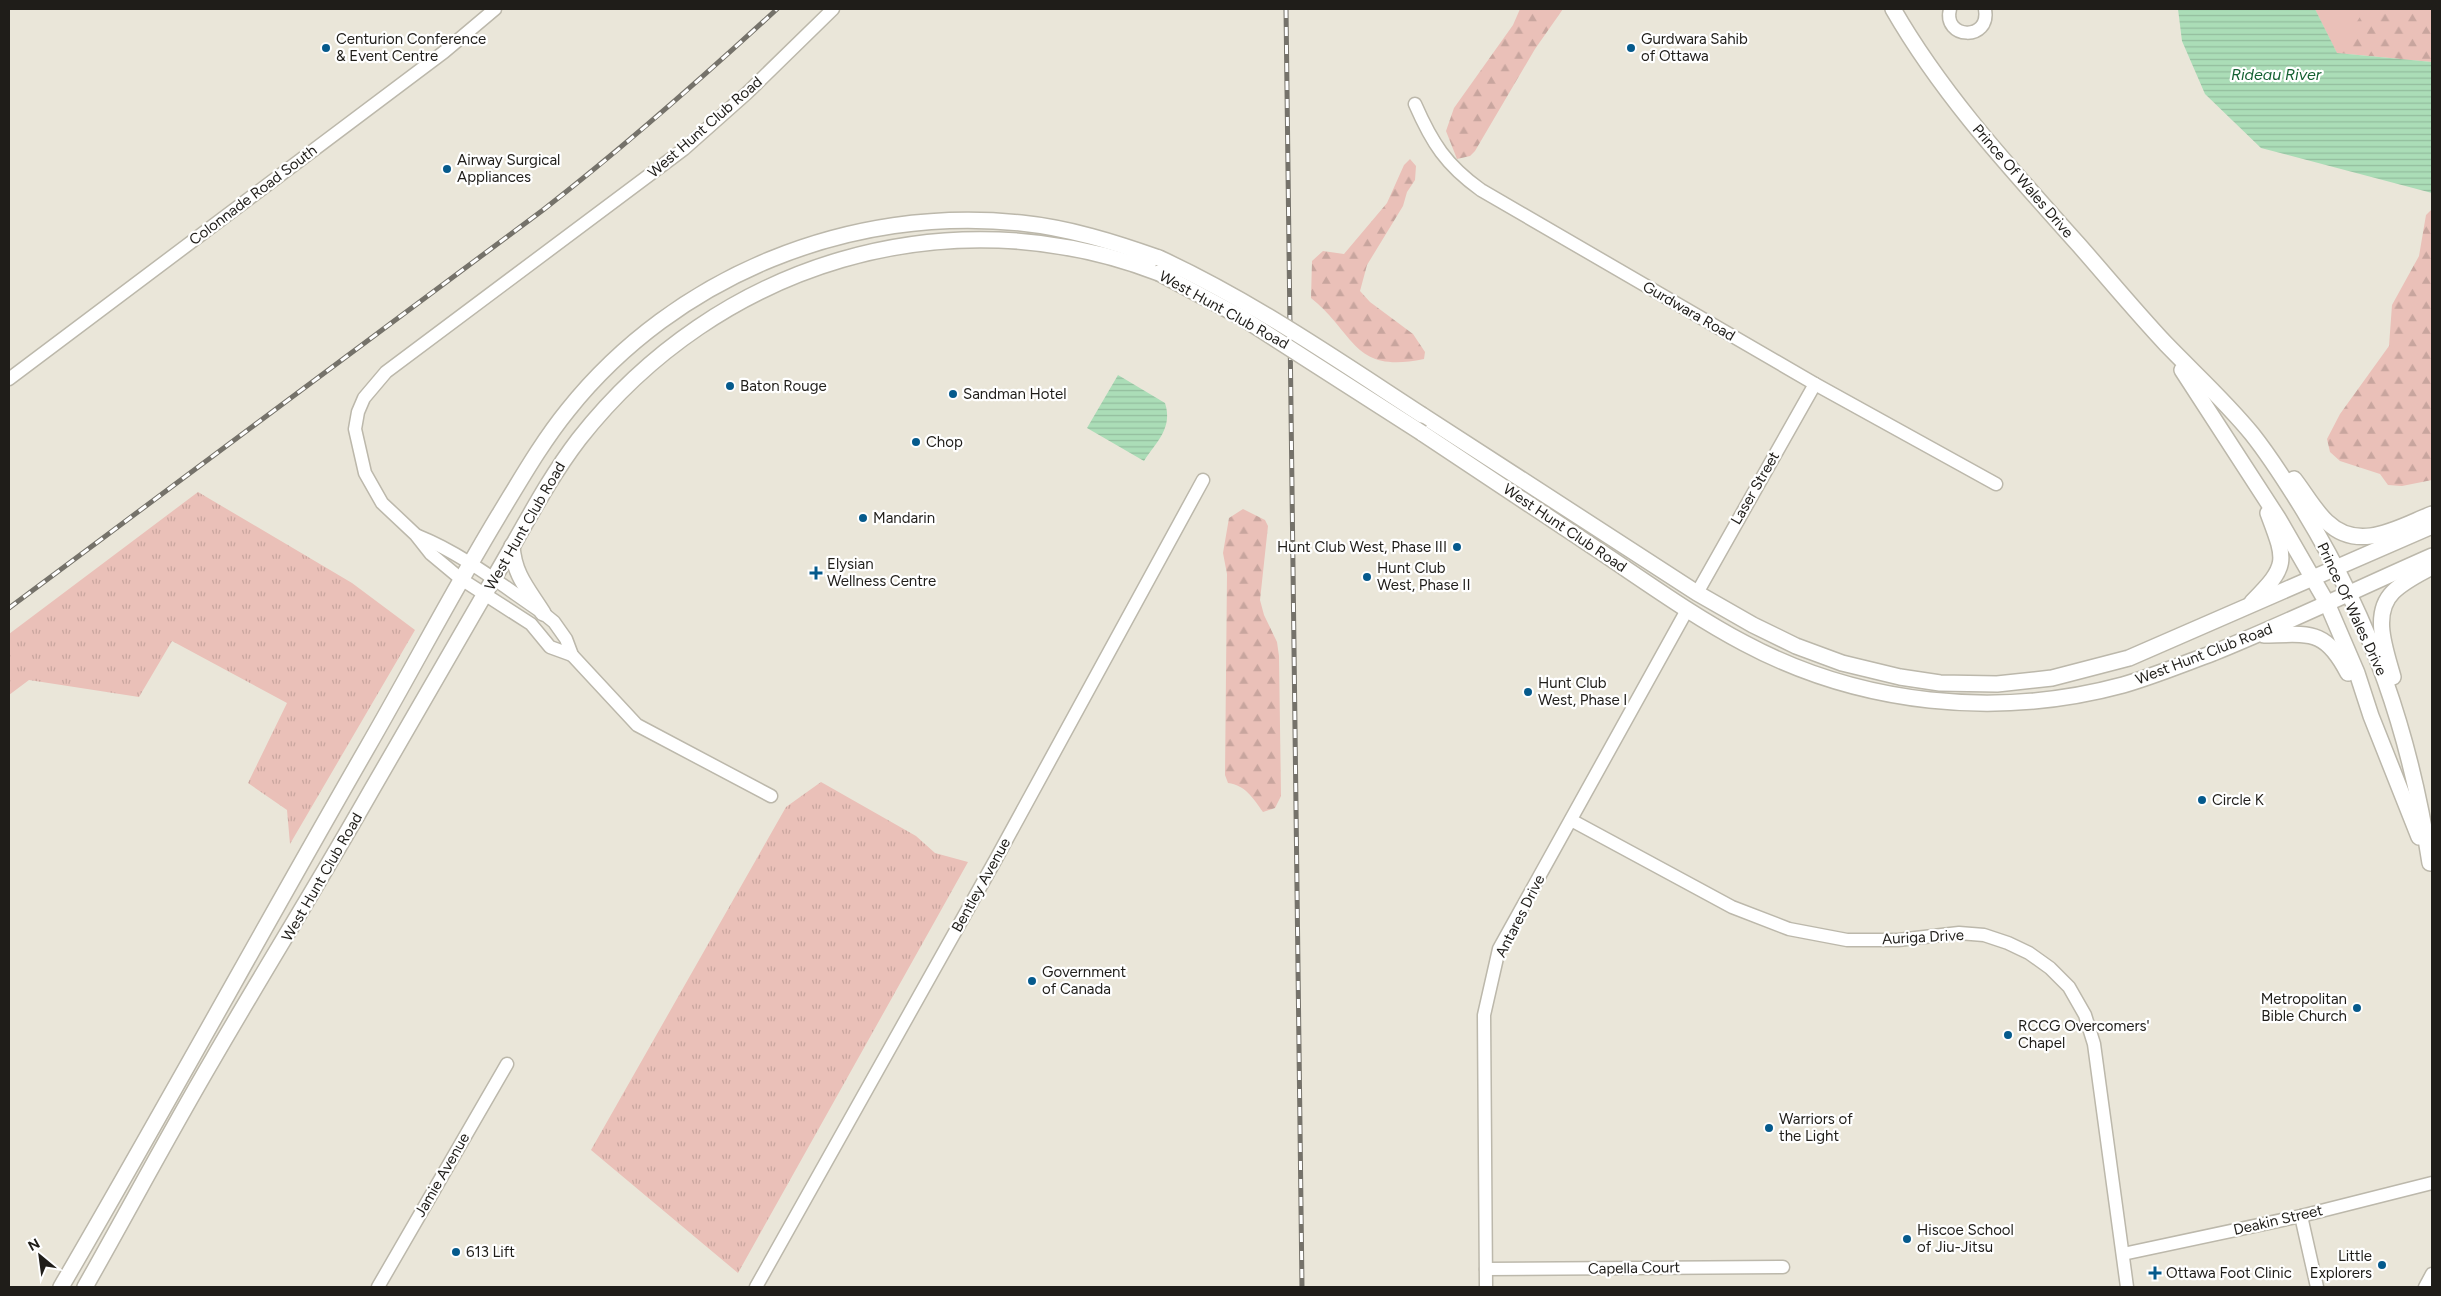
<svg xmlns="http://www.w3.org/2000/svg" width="2441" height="1296" font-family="Figtree,sans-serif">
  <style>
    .grass { fill: url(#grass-tufts) }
    .forest { fill: url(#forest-firs) }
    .park { fill: #eac0b8 }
    .water { fill: url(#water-rules) }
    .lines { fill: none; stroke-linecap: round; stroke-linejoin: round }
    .minor-casing { stroke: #bcb8ab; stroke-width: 15 }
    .major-casing { stroke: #bcb8ab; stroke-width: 18 }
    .minor { stroke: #fff; stroke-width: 12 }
    .major { stroke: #fff; stroke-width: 15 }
    .rail-casing { stroke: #75726a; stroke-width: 5 }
    .rail { stroke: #fff; stroke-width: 3; stroke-dasharray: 9; stroke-linecap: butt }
    .major-bridge-casing { stroke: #bcb8ab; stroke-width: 18; stroke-linecap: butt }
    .major-bridge { stroke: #fff; stroke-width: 15 }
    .poi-dot { fill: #055a8c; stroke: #fff; stroke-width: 2 }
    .labels { text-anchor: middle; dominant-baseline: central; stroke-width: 4.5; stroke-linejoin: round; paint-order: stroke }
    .poi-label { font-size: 15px; fill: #1f1d19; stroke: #fff; text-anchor: start }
    .street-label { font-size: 15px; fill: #1f1d19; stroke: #fff }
    .water-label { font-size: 16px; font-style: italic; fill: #146032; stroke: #fff }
  </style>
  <defs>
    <pattern id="grass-tufts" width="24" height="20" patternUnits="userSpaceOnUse" patternTransform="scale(1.25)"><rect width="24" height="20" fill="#eac0b8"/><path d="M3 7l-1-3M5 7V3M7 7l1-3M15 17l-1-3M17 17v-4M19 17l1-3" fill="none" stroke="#c8a59e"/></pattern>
    <pattern id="forest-firs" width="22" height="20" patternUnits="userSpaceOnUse" patternTransform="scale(1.25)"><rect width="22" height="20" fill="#eac0b8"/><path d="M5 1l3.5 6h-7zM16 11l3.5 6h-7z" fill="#c8a59e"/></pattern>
    <pattern id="water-rules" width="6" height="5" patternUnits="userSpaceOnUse" patternTransform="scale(1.25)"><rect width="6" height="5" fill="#abddb7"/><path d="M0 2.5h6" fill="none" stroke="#93bd9d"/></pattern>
  </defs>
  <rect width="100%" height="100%" fill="#eae6d9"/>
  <g class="grass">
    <path d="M198,492L352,583L415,630L290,844L287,810L248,783L287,703L172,641L139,697L29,680L9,695V634Z"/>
    <path d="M821,782L916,836L935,853L968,862L738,1273L591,1150L786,807Z"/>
  </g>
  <g class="forest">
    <path d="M1520,9H1563L1535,49L1475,151L1470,156L1457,159L1446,131L1454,108L1513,25Z"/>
    <path d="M2315,9H2432V62L2337,53Z"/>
    <path d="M1410,159L1416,166L1415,180L1407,192L1403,206L1367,265L1360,291L1370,302L1413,334L1425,352L1424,359C1352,374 1356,334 1311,298L1312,261L1323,251L1344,254L1387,203L1404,165Z"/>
    <path d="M2432,209V480L2402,486L2388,485L2380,474L2340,461L2330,452L2327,439L2340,414L2389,346L2392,305L2419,256L2426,215Z"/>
    <path d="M1243,509L1265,520L1268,526L1260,600L1264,615L1277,642L1279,656L1281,796L1275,808L1263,812C1253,798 1245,785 1228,783L1225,775L1227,574L1223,553L1229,518Z"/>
  </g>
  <path class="park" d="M2315,9H2365L2337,53Z"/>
  <g class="water">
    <path d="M2178,9H2315L2337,53L2432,62V193L2261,148L2205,94L2182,41Z"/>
    <path d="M1118,375L1165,403C1173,428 1157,441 1144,461L1087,428Z"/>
  </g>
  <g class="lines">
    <g class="minor-casing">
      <g id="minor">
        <path d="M1950,9C1942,39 1991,42 1985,9"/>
        <path d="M1415,104C1432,143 1446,165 1481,190L1815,384L1996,484"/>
        <path d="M9,379L444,52L495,9"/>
        <path d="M418,536C463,554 503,586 543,613L554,622L566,639L572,655L637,725L771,796"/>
        <path d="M1697,593L1815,384"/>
        <path d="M572,655L550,647L531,624L461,579L431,554L416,535L382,503L365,473L355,429L358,412L364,398L386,372L684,149L747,93L833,9"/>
        <path d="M1571,820L1732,907L1789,929L1847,940H1898L1959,933L1984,935L2008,943L2029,953L2050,968L2069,987L2085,1015L2094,1044L2127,1287"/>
        <path d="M2301,1216L2317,1287"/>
        <path d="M2123,1254L2301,1216L2432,1183"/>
        <path d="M1486,1269L1783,1267"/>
        <path d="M378,1287L507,1064"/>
        <path d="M756,1287L996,859L1203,480"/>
        <path d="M1486,1287L1484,1015L1499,949L1687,610"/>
        <path d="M2425,1287L2432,1274"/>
      </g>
    </g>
    <g class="major-casing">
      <g id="major">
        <path d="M1893,9C1943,96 2011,169 2078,244C2107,277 2136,312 2166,344C2195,374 2226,402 2252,434C2271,458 2288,485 2304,511C2372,623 2410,733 2430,863"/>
        <path d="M2182,370L2278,518L2327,603L2357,673L2371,716L2419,837"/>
        <path d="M1422,415L1697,593L1753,625L1796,646L1842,663L1900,677L1940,683L1997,684L2052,678L2129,658L2432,526"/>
        <path d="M1422,433C1481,472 1540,511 1598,550C1646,582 1693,616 1744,643C1860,705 1997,719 2123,685C2154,676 2183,664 2213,653C2287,623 2359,588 2432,556"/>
        <path d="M2294,479C2305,493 2314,510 2327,522C2359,553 2399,527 2432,514"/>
        <path d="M512,546C514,575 528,589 543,613"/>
        <path d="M2252,602C2289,565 2286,561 2268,513"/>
        <path d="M2264,635C2311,634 2325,629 2348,673"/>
        <path d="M2393,677C2386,651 2371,614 2393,592C2404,581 2419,574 2432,567"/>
        <path d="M61,1287C165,1109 264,927 367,748C412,670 453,591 499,515C521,479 542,442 568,410C676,275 851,205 1021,223C1069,228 1114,242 1159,258"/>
        <path d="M85,1287C128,1211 169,1134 213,1059C265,969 320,881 371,791C412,720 453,649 494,578C522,531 546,482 579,439C717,263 948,192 1159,273"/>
      </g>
    </g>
    <use href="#minor" class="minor"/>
    <use href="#major" class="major"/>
    <g class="rail-casing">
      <g id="rail">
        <path d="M1286,9L1302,1287"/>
        <path d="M9,608L543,210C624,147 701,79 777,9"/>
      </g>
    </g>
    <use href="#rail" class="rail"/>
    <g class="major-bridge-casing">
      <g id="major-bridge">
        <path d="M1159,258C1252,301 1336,359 1422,415"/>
        <path d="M1159,273L1241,317L1422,433"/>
      </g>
    </g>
    <use href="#major-bridge" class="major-bridge"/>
  </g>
  <g class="poi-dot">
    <circle cx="326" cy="48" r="5"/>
    <circle cx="1631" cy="48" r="5"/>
    <circle cx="447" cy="169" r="5"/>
    <circle cx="730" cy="386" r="5"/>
    <circle cx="953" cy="394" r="5"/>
    <circle cx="916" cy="442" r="5"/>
    <circle cx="863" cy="518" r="5"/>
    <circle cx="1457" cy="547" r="5"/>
    <path d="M813.5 565.5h5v5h5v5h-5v5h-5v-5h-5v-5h5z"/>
    <circle cx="1367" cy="577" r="5"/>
    <circle cx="1528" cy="692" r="5"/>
    <circle cx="2202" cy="800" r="5"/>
    <circle cx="1032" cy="981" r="5"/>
    <circle cx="2357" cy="1008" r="5"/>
    <circle cx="2008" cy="1035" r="5"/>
    <circle cx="1769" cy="1128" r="5"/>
    <circle cx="1907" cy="1239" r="5"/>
    <circle cx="456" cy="1252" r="5"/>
    <circle cx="2382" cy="1265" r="5"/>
    <path d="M2152.5 1265.5h5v5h5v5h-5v5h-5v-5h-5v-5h5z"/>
  </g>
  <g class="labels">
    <g class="poi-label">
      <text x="336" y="39">Centurion Conference<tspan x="336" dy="17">&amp; Event Centre</tspan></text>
      <text x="1641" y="39">Gurdwara Sahib<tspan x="1641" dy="17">of Ottawa</tspan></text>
      <text x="457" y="160">Airway Surgical<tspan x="457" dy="17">Appliances</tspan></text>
      <text x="740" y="386">Baton Rouge</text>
      <text x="963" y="394">Sandman Hotel</text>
      <text x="926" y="442">Chop</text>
      <text x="873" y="518">Mandarin</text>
      <text x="1447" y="547" text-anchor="end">Hunt Club West, Phase III</text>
      <text x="827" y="564">Elysian<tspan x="827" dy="17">Wellness Centre</tspan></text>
      <text x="1377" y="568">Hunt Club<tspan x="1377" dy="17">West, Phase II</tspan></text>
      <text x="1538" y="683">Hunt Club<tspan x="1538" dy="17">West, Phase I</tspan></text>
      <text x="2212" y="800">Circle K</text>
      <text x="1042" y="972">Government<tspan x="1042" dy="17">of Canada</tspan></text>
      <text x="2347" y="999" text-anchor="end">Metropolitan<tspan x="2347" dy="17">Bible Church</tspan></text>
      <text x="2018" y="1026">RCCG Overcomers'<tspan x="2018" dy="17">Chapel</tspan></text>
      <text x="1779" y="1119">Warriors of<tspan x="1779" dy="17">the Light</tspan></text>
      <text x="1917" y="1230">Hiscoe School<tspan x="1917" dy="17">of Jiu-Jitsu</tspan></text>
      <text x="466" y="1252">613 Lift</text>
      <text x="2372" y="1256" text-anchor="end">Little<tspan x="2372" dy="17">Explorers</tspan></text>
      <text x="2166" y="1273">Ottawa Foot Clinic</text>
    </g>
    <g class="street-label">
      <text transform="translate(705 127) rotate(-41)">West Hunt Club Road</text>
      <text transform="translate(2023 181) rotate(49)">Prince Of Wales Drive</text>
      <text transform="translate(253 195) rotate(-37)">Colonnade Road South</text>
      <text transform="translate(1224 310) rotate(29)">West Hunt Club Road</text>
      <text transform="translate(1689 311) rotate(30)">Gurdwara Road</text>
      <text transform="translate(1755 488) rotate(-60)">Laser Street</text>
      <text transform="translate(525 526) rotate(-60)">West Hunt Club Road</text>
      <text transform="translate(1565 528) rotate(34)">West Hunt Club Road</text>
      <text transform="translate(2352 609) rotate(65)">Prince Of Wales Drive</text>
      <text transform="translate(2204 654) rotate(-21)">West Hunt Club Road</text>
      <text transform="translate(322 877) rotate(-60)">West Hunt Club Road</text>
      <text transform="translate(981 885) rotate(-61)">Bentley Avenue</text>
      <text transform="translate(1520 916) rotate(-63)">Antares Drive</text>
      <text transform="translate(1923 937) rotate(-3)">Auriga Drive</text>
      <text transform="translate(442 1175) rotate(-60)">Jamie Avenue</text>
      <text transform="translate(2278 1220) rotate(-13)">Deakin Street</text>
      <text transform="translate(1634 1268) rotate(-1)">Capella Court</text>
    </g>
    <g class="water-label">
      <text x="2276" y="74">Rideau River</text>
    </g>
  </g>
  <rect width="2441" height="1296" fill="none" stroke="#1f1d19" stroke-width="20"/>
  <g transform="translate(40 1256) rotate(331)" stroke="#ffffff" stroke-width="4" paint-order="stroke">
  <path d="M0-4L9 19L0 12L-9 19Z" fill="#1f1d19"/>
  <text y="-8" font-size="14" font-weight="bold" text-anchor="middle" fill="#1f1d19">N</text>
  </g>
</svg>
